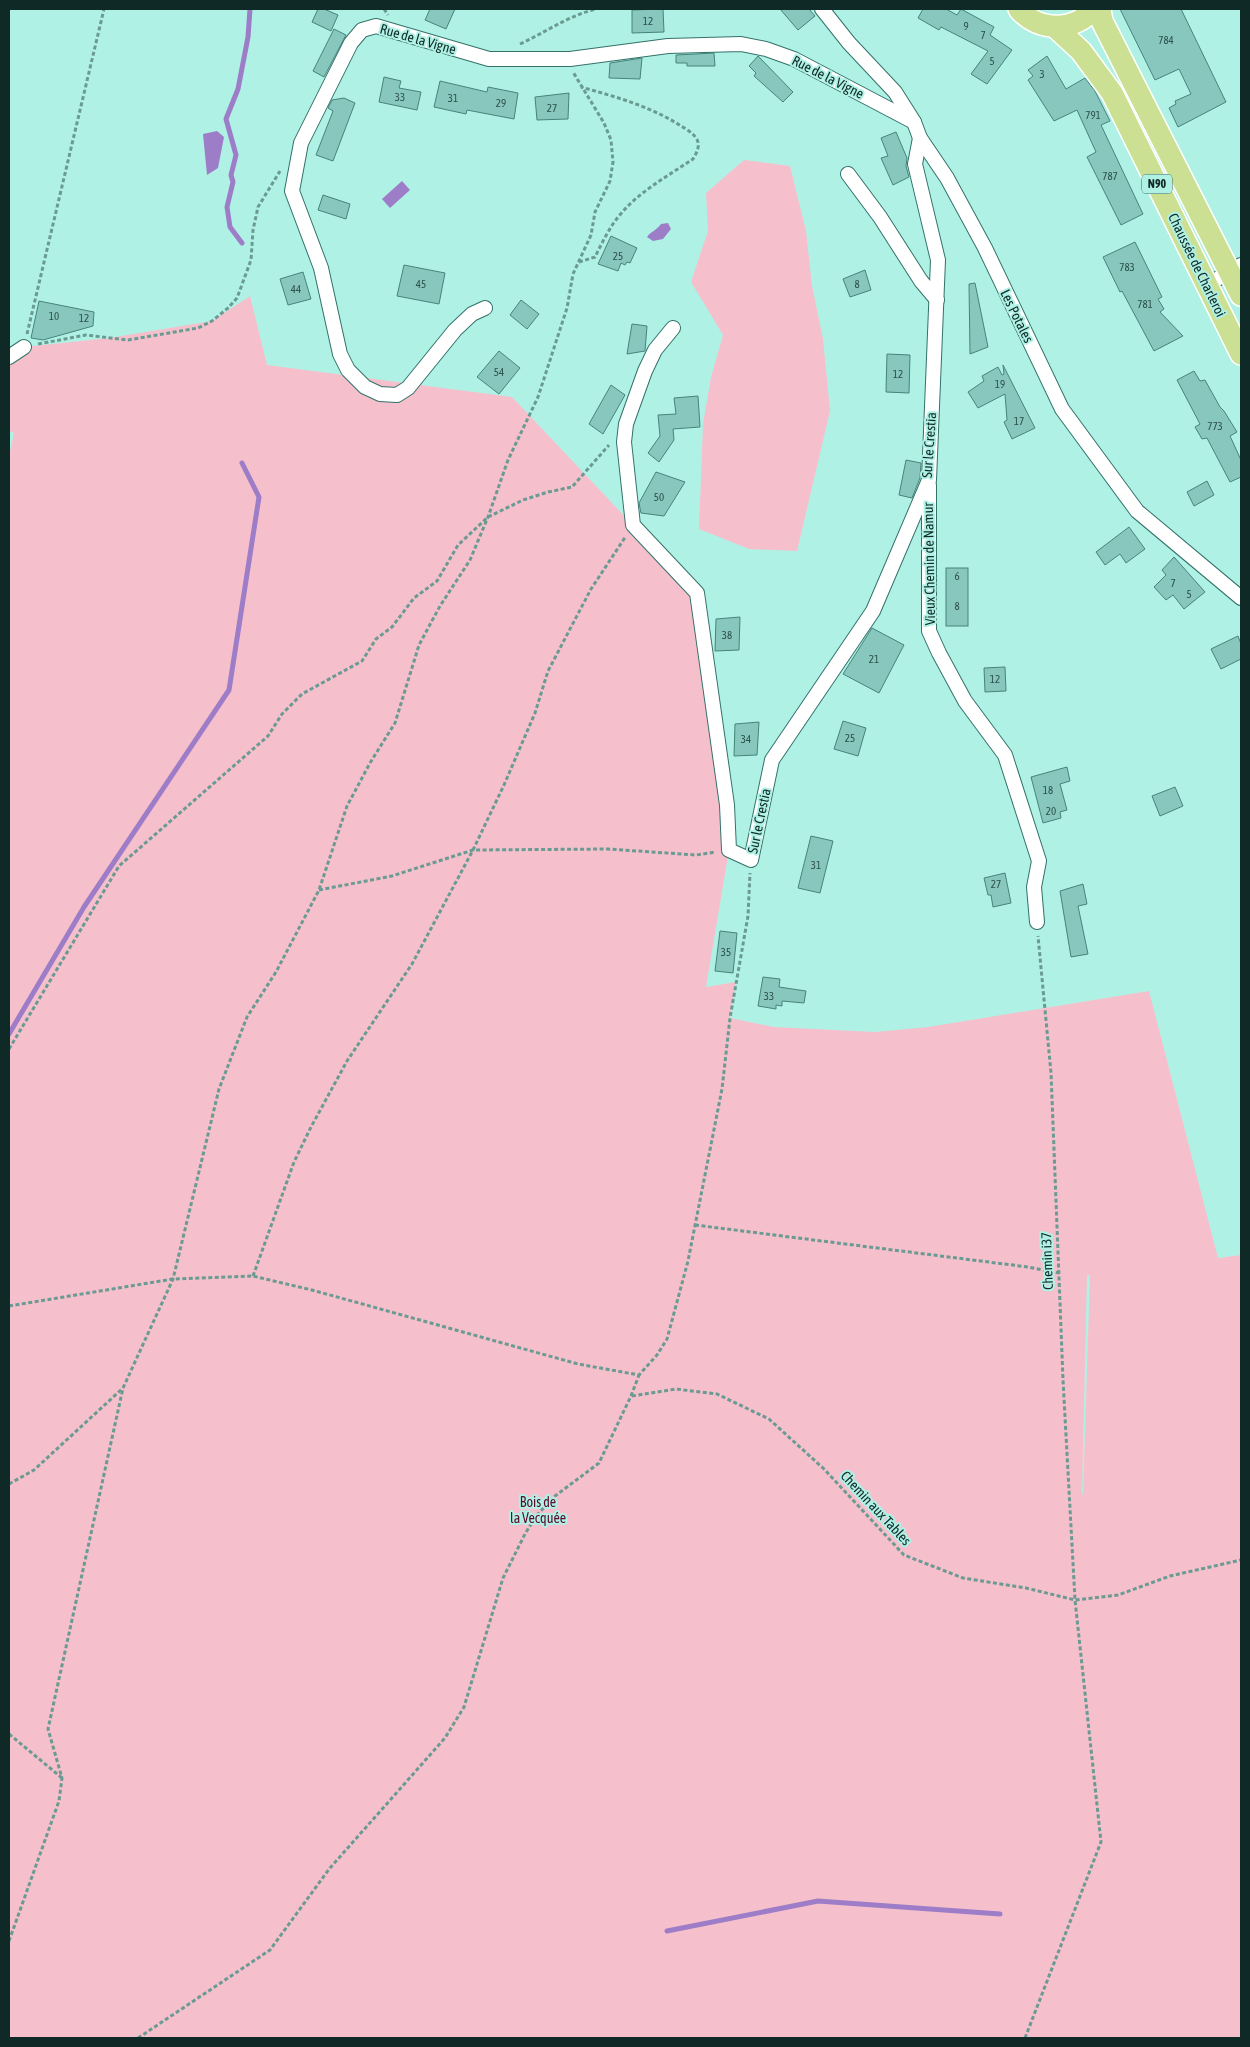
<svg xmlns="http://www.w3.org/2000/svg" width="1250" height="2047" font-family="'Asap Condensed',sans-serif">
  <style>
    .green { fill: #f5c0cc; fill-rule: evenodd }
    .water { fill: #9d7dc7 }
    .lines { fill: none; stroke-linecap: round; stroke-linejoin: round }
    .stream { stroke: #9d7dc7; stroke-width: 5 }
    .building { fill: #88c7bd; stroke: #46847b }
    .street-casing { stroke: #337269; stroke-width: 16 }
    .primary-casing { stroke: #fff; stroke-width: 24 }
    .path { stroke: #6a9a92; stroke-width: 3; stroke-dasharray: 4 2.5; stroke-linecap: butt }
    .street { stroke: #fff; stroke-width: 14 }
    .primary { stroke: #cbe093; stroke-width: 21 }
    .labels { text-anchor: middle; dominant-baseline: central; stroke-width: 4; stroke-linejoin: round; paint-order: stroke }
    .number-label { font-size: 11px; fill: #2d514c }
    .shield { fill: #b0f1e6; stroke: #3f6660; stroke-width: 1 }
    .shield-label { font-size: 12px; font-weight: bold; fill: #0f2a26 }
    .street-label { font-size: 14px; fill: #0f2a26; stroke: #b0f1e6 }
    .park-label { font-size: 14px; fill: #5b0a2b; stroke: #b0f1e6 }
  </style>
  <rect width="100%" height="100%" fill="#b0f1e6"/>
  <g class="green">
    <path d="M744,160L790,166L806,231L812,286L823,339L830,411L797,551L749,549L699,529L703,424L711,377L723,335L691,282L708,231L706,193Z"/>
    <path d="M250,296L267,365L512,397L697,593L729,850L706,987L736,982L730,1018L774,1027L875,1032L928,1027L1149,991L1218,1258L1241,1255V2038H9V456L14,433L9,431V357L24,347L109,338L212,321ZM1087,1275H1090L1083,1494H1082Z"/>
  </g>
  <g class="water">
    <path d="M217,131L224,137L218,168L207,175L203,134Z"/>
    <path d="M402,181L410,190L390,208L382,199Z"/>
    <path d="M668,223L671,229L663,239L653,241L647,237C650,232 657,230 661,224Z"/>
  </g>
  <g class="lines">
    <g class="stream">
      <path d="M242,243L230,227L227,207L233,182L231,175L236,155L226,119L238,89L248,37L250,9"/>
      <path d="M9,1034L84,907L229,690L259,497L242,463"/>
      <path d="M667,1931L818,1901L1000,1914"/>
    </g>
  </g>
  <g class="building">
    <path d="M318,9H324L338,15L331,31L312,22Z"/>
    <path d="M430,9H455L446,29L425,20Z"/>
    <path d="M663,9L664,32L632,33V10Z"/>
    <path d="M780,9H809L815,16L798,30Z"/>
    <path d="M923,9H946L957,15L961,9L994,27L990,35L1012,50L987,84L971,74L988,51L941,27L939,30L918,18Z"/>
    <path d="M1120,9H1181L1226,102L1178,127L1169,108L1176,104L1175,101L1191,94L1179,69L1155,80Z"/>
    <path d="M334,29L346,35L324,77L313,71Z"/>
    <path d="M714,53L715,66H687V63H676V55Z"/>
    <path d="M758,56L793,92L783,102L754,76L756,73L749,66Z"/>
    <path d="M1047,56L1066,89L1085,78L1095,91L1110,121L1101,125L1143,214L1121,225L1087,157L1096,152L1077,110L1054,121L1028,80L1033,76L1028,70Z"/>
    <path d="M642,58L640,79L609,78L610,63Z"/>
    <path d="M384,77L401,81L399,88L421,92L417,110L379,102Z"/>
    <path d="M440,81L487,92L488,87L518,93L514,119L467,110L466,114L434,107Z"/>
    <path d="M569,93L568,119L537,120L535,97Z"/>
    <path d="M344,98L355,103L333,161L316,155L333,111L328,108L332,100Z"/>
    <path d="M896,132L907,158L906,166L909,177L893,185L881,158L888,156L881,138Z"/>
    <path d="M323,195L350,204L346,219L318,210Z"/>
    <path d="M611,236L637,248L630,263L627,262L625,265L621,263L618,271L598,264Z"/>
    <path d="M1135,242L1162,297L1158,299L1164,309L1160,312L1183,336L1154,351L1122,291L1120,292L1103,257Z"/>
    <path d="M404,265L445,273L439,304L397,296Z"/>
    <path d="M865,270L871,290L850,297L843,279Z"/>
    <path d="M303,272L311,299L288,305L280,279Z"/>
    <path d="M975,283L988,347L970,354L969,284Z"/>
    <path d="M521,300L539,314L527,329L510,315Z"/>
    <path d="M39,301L94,312L93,326L43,340L31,338Z"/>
    <path d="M632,324L647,326L645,351L627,354Z"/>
    <path d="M499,351L520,368L499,394L477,377Z"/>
    <path d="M887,354L910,355L909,393L886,392Z"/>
    <path d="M1003,365L1035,428L1012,439L1004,422L1007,420L1005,394L978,408L968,392L984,381L982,376L998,367L1002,375L1004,374Z"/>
    <path d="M1194,371L1200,381L1205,380L1220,407L1224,411L1237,432L1230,436L1241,460V477L1230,482L1207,438L1202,439L1195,427L1200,424L1177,380Z"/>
    <path d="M611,385L625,395L603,434L589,424Z"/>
    <path d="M698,396L700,427L673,429L674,440L659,462L648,453L660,436L658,415L676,414L674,398Z"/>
    <path d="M906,460L921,463L920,478L912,498L899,495Z"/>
    <path d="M656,472L685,482L664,516L641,513L639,503Z"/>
    <path d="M1207,481L1214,495L1194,506L1187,492Z"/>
    <path d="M1129,527L1145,549L1126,563L1120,554L1105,565L1096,552Z"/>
    <path d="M1174,557L1205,592L1184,609L1173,595L1166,600L1154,587L1166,575L1162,570Z"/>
    <rect x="946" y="568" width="22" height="58"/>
    <path d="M740,617L739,650L715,651L716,619Z"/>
    <path d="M872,628L904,645L879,693L843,674Z"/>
    <path d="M1238,636L1241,644V659L1221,669L1211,649Z"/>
    <path d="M1005,667L1006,691L985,692L984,668Z"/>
    <path d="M843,721L866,728L858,756L834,749Z"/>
    <path d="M759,722L757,755L734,756L735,724Z"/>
    <path d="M1067,767L1070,781L1060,784L1067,810L1060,812L1061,818L1043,823L1031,777Z"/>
    <path d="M1175,787L1183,806L1160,816L1152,796Z"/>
    <path d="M811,836L833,841L820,893L798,888Z"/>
    <path d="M1005,873L1011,903L993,907L991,895H988L984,878Z"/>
    <path d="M1083,884L1087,904L1078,906L1088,954L1071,957L1060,891Z"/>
    <path d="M720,931L737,933L733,973L715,971Z"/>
    <path d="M763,977L780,979L779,987L806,991L804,1003L782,1001V1006L776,1005V1009L758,1006Z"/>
  </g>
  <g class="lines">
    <g class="street-casing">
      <g id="street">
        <path d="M822,9L849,43L895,92L914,122L920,138L947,178L985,248L1062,409L1137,511L1241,598"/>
        <path d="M848,174L880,217L921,281L937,300"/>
        <path d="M1207,285L1241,265"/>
        <path d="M485,308L472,314L455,330L408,388L397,395L380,394L365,387L348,370L340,354L321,268L292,191L301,143L351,43L362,30L376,26L489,59H570L668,46L741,44L766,49L794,59L914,122"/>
        <path d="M673,328L655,350L645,371L626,424L624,442L633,525L697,593L727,805L729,850L751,860L772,760L873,611L929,480L938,260L915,164L920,138"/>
        <path d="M9,357L24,347"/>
        <path d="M929,485V631L939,653L965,701L1005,755L1039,861L1034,887L1037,922"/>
      </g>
    </g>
    <g class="primary-casing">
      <g id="primary">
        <path d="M1019,9C1038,32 1075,32 1093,9"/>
        <path d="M1100,9L1102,21L1241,295"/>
        <path d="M1055,27L1081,51L1112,93L1241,354"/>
      </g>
    </g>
    <g class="path">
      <path d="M384,9L388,15"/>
      <path d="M520,44C546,32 568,16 596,9"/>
      <path d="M579,262L595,257C602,243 609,228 619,216C638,192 668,176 693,159C697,152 701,145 696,138C692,132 686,129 681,126C650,106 616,97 581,87"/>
      <path d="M27,334L104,9"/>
      <path d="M38,344L86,335L128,340L198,328L212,321L228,308L237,298L251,260L253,230L258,207L280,171"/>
      <path d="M319,890L392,876L473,850L608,849L696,855L716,852"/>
      <path d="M9,1049L119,866L268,736L282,714L302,694L362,661L376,639L392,627L414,598L437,581L458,545L488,517L523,500L548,492L572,487L609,445"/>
      <path d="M695,1225L1028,1267L1059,1273"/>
      <path d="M253,1276L294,1162L311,1127L347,1061L412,964L473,850L504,785L535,713L548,671L591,589L626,536"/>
      <path d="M9,1306L173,1279L253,1276L312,1290L578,1364L639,1375L657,1355L667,1339L688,1261L722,1089L730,1018L748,916L750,873"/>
      <path d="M632,1396L676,1389L717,1394L769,1419L824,1469L904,1555L963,1578L1026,1588L1075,1600L1118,1595L1170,1576L1241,1560"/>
      <path d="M9,1484L34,1470L123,1388"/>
      <path d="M9,1734L62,1778"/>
      <path d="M9,1941L59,1801L62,1778L48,1729L123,1388L173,1279L219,1089L247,1017L276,972L319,890L347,806L370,763L395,723L419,645L440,606L470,560L488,517L508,460L538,397L567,308L573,274L591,235L595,212L610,181L613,162L611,140L604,123L573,72"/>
      <path d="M138,2038L270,1950L330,1868L445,1738L464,1707L503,1578L525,1534L536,1516L555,1496L599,1463L631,1396L639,1375"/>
      <path d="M1025,2038L1101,1842L1075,1600L1063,1380L1051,1073L1038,936"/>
    </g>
    <use href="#street" class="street"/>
    <use href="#primary" class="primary"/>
  </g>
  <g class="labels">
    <g class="number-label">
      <text x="648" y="21">12</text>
      <text x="966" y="26">9</text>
      <text x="983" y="35">7</text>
      <text x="1166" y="40">784</text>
      <text x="992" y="61">5</text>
      <text x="1042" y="74">3</text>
      <text x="400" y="97">33</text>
      <text x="453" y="98">31</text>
      <text x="501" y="103">29</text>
      <text x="552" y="108">27</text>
      <text x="1093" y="115">791</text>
      <text x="1110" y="176">787</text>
      <text x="618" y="256">25</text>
      <text x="1127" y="267">783</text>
      <text x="421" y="284">45</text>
      <text x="857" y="284">8</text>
      <text x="296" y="289">44</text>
      <text x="1145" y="304">781</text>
      <text x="54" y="316">10</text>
      <text x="84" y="318">12</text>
      <text x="499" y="372">54</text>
      <text x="898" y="374">12</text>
      <text x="1000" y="384">19</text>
      <text x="1019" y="421">17</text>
      <text x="1215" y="426">773</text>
      <text x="659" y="497">50</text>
      <text x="957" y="576">6</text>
      <text x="1173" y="583">7</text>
      <text x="1189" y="594">5</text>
      <text x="957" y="606">8</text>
      <text x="727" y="635">38</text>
      <text x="874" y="659">21</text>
      <text x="995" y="679">12</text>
      <text x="850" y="738">25</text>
      <text x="746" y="739">34</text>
      <text x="1048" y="790">18</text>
      <text x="1051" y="811">20</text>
      <text x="816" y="865">31</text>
      <text x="996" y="884">27</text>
      <text x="726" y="952">35</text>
      <text x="769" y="996">33</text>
    </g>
    <rect class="shield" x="1142" y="174.5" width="30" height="19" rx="4"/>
    <g class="shield-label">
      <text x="1157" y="184">N90</text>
    </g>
    <g class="street-label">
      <text transform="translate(418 39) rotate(16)">Rue de la Vigne</text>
      <text transform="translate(828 77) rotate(27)">Rue de la Vigne</text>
      <text transform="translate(1197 265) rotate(64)">Chaussée de Charleroi</text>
      <text transform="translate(1017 316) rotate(64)">Les Potales</text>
      <text transform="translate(929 445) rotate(-86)">Sur le Crestia</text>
      <text transform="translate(929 564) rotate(-91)">Vieux Chemin de Namur</text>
      <text transform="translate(759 821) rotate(-78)">Sur le Crestia</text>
      <text transform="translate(1047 1261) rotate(-92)">Chemin i37</text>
      <text transform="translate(876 1508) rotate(47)">Chemin aux Tables</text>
    </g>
    <g class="park-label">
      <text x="538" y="1502">Bois de<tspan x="538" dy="16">la Vecquée</tspan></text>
    </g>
  </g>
  <rect width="1250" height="2047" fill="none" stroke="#0f2a26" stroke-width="20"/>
</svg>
